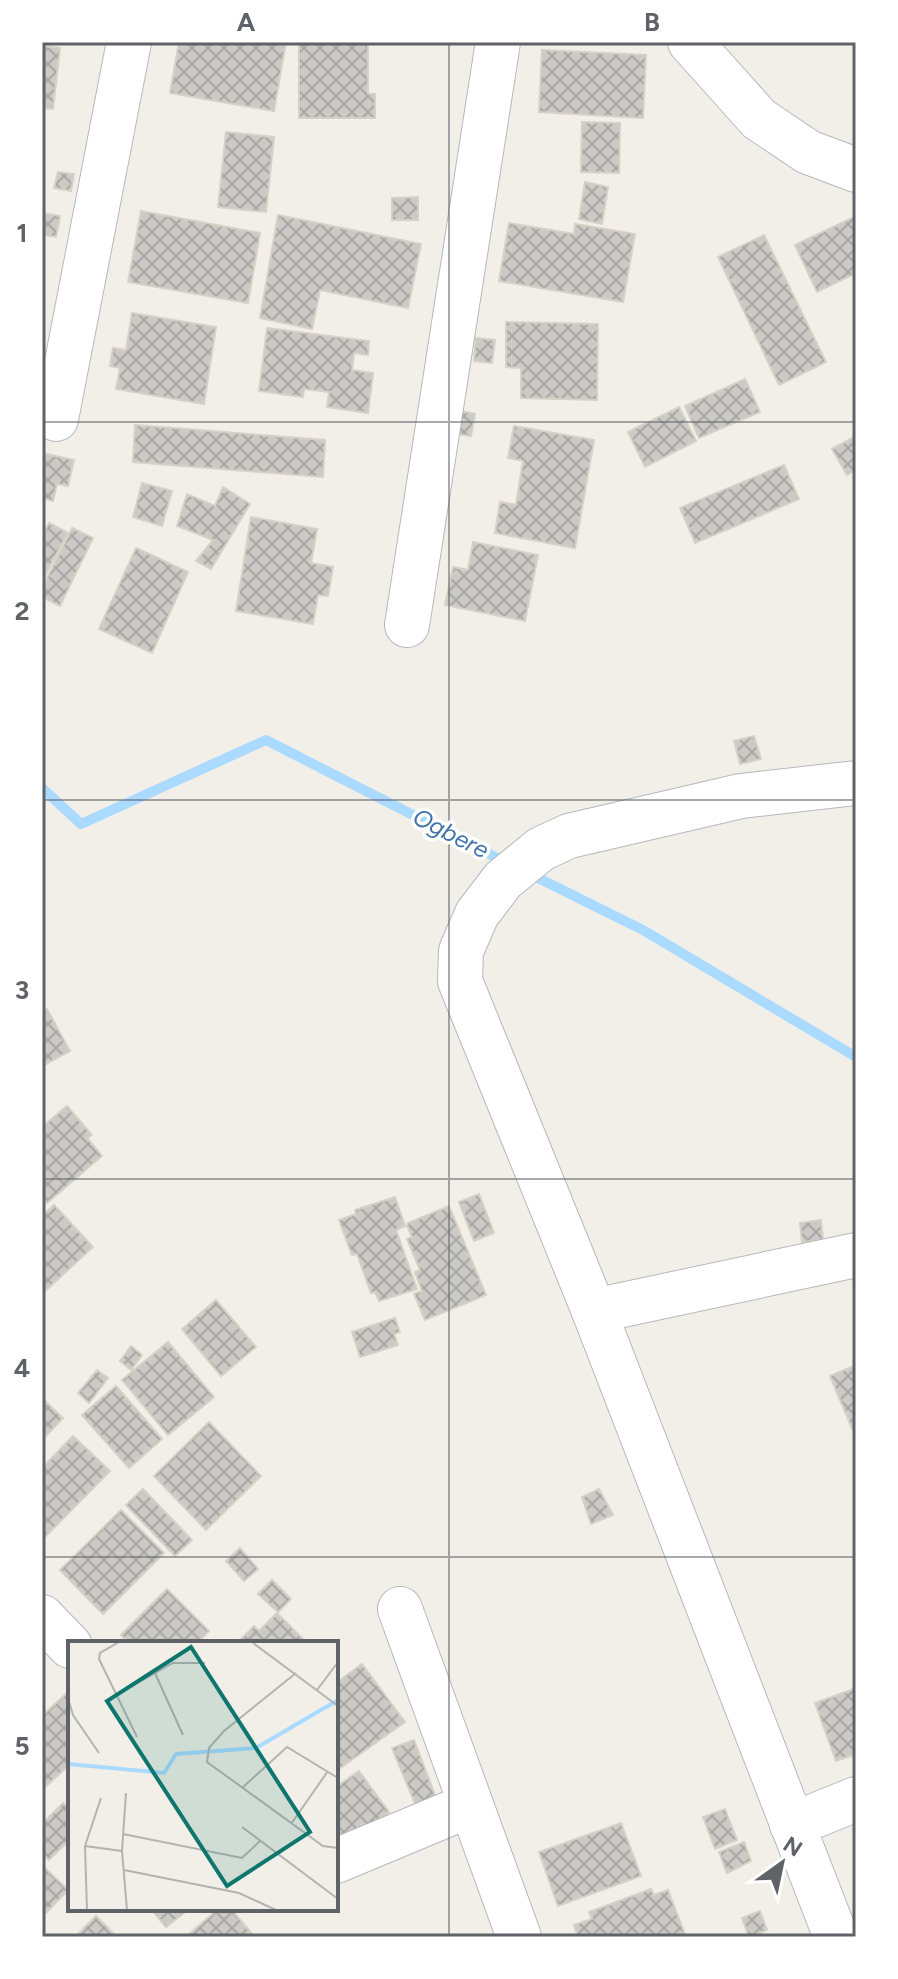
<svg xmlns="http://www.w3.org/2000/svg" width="898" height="1979" font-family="Figtree,sans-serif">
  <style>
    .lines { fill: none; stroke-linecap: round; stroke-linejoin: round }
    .stream { stroke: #aadaff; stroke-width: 10 }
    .building { fill: url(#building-cross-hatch); stroke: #d6d1c6; stroke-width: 2 }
    .minor-casing { stroke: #b5b8bc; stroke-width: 46 }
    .minor { stroke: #fff; stroke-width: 44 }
    .grid { fill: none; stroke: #5f6368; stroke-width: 2; stroke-opacity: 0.55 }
    .labels { text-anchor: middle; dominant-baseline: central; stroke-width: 7; stroke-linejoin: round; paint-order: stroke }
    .water-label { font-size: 24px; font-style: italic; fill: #4174aa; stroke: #fff }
    .inset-river { fill: none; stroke: #aadaff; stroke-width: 4 }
    .inset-road { fill: none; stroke: #b3b3b1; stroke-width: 2 }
    .view { fill: #0f766e; fill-opacity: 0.15; stroke: #0f766e; stroke-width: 4 }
    .inset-edge { fill: none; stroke: #5f6368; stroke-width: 4 }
    .neatline { fill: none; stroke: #5f6368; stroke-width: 3 }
    .grid-label { font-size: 26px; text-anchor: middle; font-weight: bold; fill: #5f6368 }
  </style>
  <defs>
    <pattern id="building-cross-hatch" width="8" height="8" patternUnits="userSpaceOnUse" patternTransform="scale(2)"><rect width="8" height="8" fill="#cccac5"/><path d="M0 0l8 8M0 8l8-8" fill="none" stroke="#a9a8a4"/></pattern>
  </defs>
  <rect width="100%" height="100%" fill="#f1efe8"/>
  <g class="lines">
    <g class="stream">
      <path d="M42,788L81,824L266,740L505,862"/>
      <path d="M530,874L643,930L856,1057"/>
    </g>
  </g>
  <g class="building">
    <path d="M179,42H286L274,111L170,93Z"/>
    <path d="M299,42H368V94H375V118H299Z"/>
    <path d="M42,46L60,48L53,109L42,108Z"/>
    <path d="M542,50L646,55L643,118L539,112Z"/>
    <path d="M582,122L620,123L619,173L581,172Z"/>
    <path d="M226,132L274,137L266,212L218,207Z"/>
    <path d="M58,172L74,174L71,191L54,188Z"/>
    <path d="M585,182L608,187L602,224L579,219Z"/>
    <path d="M418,197V220H392V198Z"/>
    <path d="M141,211L260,233L248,303L128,282Z"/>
    <path d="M42,213L60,216L56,237L42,235Z"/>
    <path d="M278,215L421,244L408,308L320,290L312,329L260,318Z"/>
    <path d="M856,216V273L817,292L795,245Z"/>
    <path d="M509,223L574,234L575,224L635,234L623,302L499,281Z"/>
    <path d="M764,235L826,362L779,385L718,257Z"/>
    <path d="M132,313L216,327L204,404L116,389L120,368L110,366L113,348L126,350Z"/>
    <path d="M506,322L598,324L597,400L521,398V368L506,367Z"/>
    <path d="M267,328L369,341L368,355L354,353L352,370L373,373L368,413L327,407L329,392L304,389L303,397L259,391Z"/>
    <path d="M476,338L495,340L492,363L474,361Z"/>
    <path d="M745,379L760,412L699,438L685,406Z"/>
    <path d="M679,407L696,441L645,467L628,432Z"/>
    <path d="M461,411L475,414L471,436L457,434Z"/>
    <path d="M135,425L325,440L323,477L133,462Z"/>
    <path d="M514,426L594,440L575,548L495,533L500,502L516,505L523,461L508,458Z"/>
    <path d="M856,436V470L847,475L832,449Z"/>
    <path d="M42,453L74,460L68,486L57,484L53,501L42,498Z"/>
    <path d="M784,465L799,499L695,543L680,508Z"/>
    <path d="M142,483L172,491L162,526L133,517Z"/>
    <path d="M223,487L250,504L211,569L196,561L213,540L177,526L187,494L215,506Z"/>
    <path d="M251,517L317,529L311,563L333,567L328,596L318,595L313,624L236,611Z"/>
    <path d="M49,523L68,533L42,581V536Z"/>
    <path d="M72,528L93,538L60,606L42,597V588Z"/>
    <path d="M473,542L538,555L525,621L445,605L453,567L468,570Z"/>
    <path d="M136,548L188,572L152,653L99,629Z"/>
    <path d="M754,736L761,759L740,764L734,741Z"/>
    <path d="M47,1009L70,1051L42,1066V1012Z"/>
    <path d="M67,1106L92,1135L87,1138L102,1156L47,1203L42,1197V1127Z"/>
    <path d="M479,1194L494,1233L474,1241L459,1202Z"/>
    <path d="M395,1197L405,1226L396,1230L417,1289L379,1301L375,1292L371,1293L357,1254L352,1255L339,1220L356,1214L355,1210Z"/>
    <path d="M54,1205L93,1247L42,1294V1216Z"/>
    <path d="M449,1206L486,1295L425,1320L414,1294L422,1291L415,1272L420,1270L407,1239L412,1237L407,1226L408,1223Z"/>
    <path d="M821,1220L823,1240L802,1242L800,1223Z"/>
    <path d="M216,1300L256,1347L221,1376L182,1329Z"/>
    <path d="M395,1318L400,1332L394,1334L398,1345L360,1357L352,1332Z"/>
    <path d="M168,1342L214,1397L168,1435L122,1380Z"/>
    <path d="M131,1346L142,1355L131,1370L120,1361Z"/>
    <path d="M856,1365V1438L830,1376Z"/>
    <path d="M97,1370L108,1378L89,1403L78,1393Z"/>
    <path d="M116,1386L162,1439L129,1468L82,1415Z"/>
    <path d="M42,1398L63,1418L42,1440Z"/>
    <path d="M209,1422L261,1476L206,1530L154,1476Z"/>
    <path d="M73,1436L110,1471L42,1540V1468Z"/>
    <path d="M143,1489L192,1540L175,1556L126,1505Z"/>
    <path d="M599,1489L613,1515L591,1524L582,1497Z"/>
    <path d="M121,1510L164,1553L103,1614L60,1570Z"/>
    <path d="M240,1548L258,1569L244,1581L226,1561Z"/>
    <path d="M272,1580L291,1599L278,1612L258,1594Z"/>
    <path d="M167,1589L209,1631L197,1643H129L121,1635Z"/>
    <path d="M277,1613L307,1643H237L254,1626L259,1631Z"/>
    <path d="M362,1664L405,1722L336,1771V1683Z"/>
    <path d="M856,1688V1754L836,1761L815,1703Z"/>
    <path d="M66,1694L70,1698V1764L42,1790V1716Z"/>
    <path d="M414,1740L438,1803L418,1811L392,1748Z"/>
    <path d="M359,1771L389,1812L336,1849V1787Z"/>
    <path d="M63,1803L70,1809V1839L49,1860L42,1853V1824Z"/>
    <path d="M725,1809L737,1840L715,1849L703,1817Z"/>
    <path d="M621,1823L641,1876L558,1906L539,1852Z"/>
    <path d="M744,1842L751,1861L727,1873L719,1852Z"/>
    <path d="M42,1865L68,1890L42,1917Z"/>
    <path d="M651,1889L654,1895L668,1890L686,1937H578L574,1925L592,1919L589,1912Z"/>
    <path d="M151,1909H189L166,1927Z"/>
    <path d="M218,1909H231L253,1935L186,1937Z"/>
    <path d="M760,1911L767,1930L749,1937L742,1918Z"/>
    <path d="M96,1916L117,1937H75Z"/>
  </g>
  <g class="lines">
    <g class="minor-casing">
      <g id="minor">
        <path d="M690,42L759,119L808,152L856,170"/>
        <path d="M56,419L129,42"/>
        <path d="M407,625L498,42"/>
        <path d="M594,1311L856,1255"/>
        <path d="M400,1609L519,1937"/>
        <path d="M42,1617L70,1646"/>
        <path d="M792,1825L856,1799"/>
        <path d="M336,1861L470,1805"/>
        <path d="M836,1937L594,1311L460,981L461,951L477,914L503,880L541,849L569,836L741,796L856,783"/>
      </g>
    </g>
    <use href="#minor" class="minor"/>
  </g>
  <path class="grid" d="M449,42V1937M42,422H856M42,800H856M42,1179H856M42,1557H856"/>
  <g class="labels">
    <g class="water-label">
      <text transform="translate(451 833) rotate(27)">Ogbere</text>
    </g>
  </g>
  <g transform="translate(68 1641)">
    <rect width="270" height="270" fill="#f1efe8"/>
    <path class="inset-river" d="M0,123L96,132L108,113L188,107L270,59"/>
    <path class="inset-road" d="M51,1L32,12L31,18L69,96M185,2L270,65M86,30L115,94M228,32L156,90L141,107L139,121L255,205L270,207M249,49L270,21M52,52L105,22H137M0,57L5,74L31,112M174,147L219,106L270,137M58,152L54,210L59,269M223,183L260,130M174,186L270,258M55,193L174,217L192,200M17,205L54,210M56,229L171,252L208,269M19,269L17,205L33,157"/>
    <path class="view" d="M123,6L242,191L159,245L39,60Z"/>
    <rect width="270" height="270" class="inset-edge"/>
  </g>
  <rect width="898" height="1979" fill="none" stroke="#ffffff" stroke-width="88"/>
  <g transform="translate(782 1863) rotate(33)" stroke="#ffffff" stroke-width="6" paint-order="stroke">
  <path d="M0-6L14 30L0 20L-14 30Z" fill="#5f6368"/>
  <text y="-12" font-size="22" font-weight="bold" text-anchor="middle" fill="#5f6368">N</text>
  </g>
  <rect x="44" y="44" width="810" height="1891" class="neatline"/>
  <g class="grid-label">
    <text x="246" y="31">A</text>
    <text x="652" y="31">B</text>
    <text x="22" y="242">1</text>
    <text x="22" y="620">2</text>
    <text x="22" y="999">3</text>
    <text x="22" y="1377">4</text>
    <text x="22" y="1755">5</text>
  </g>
</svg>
